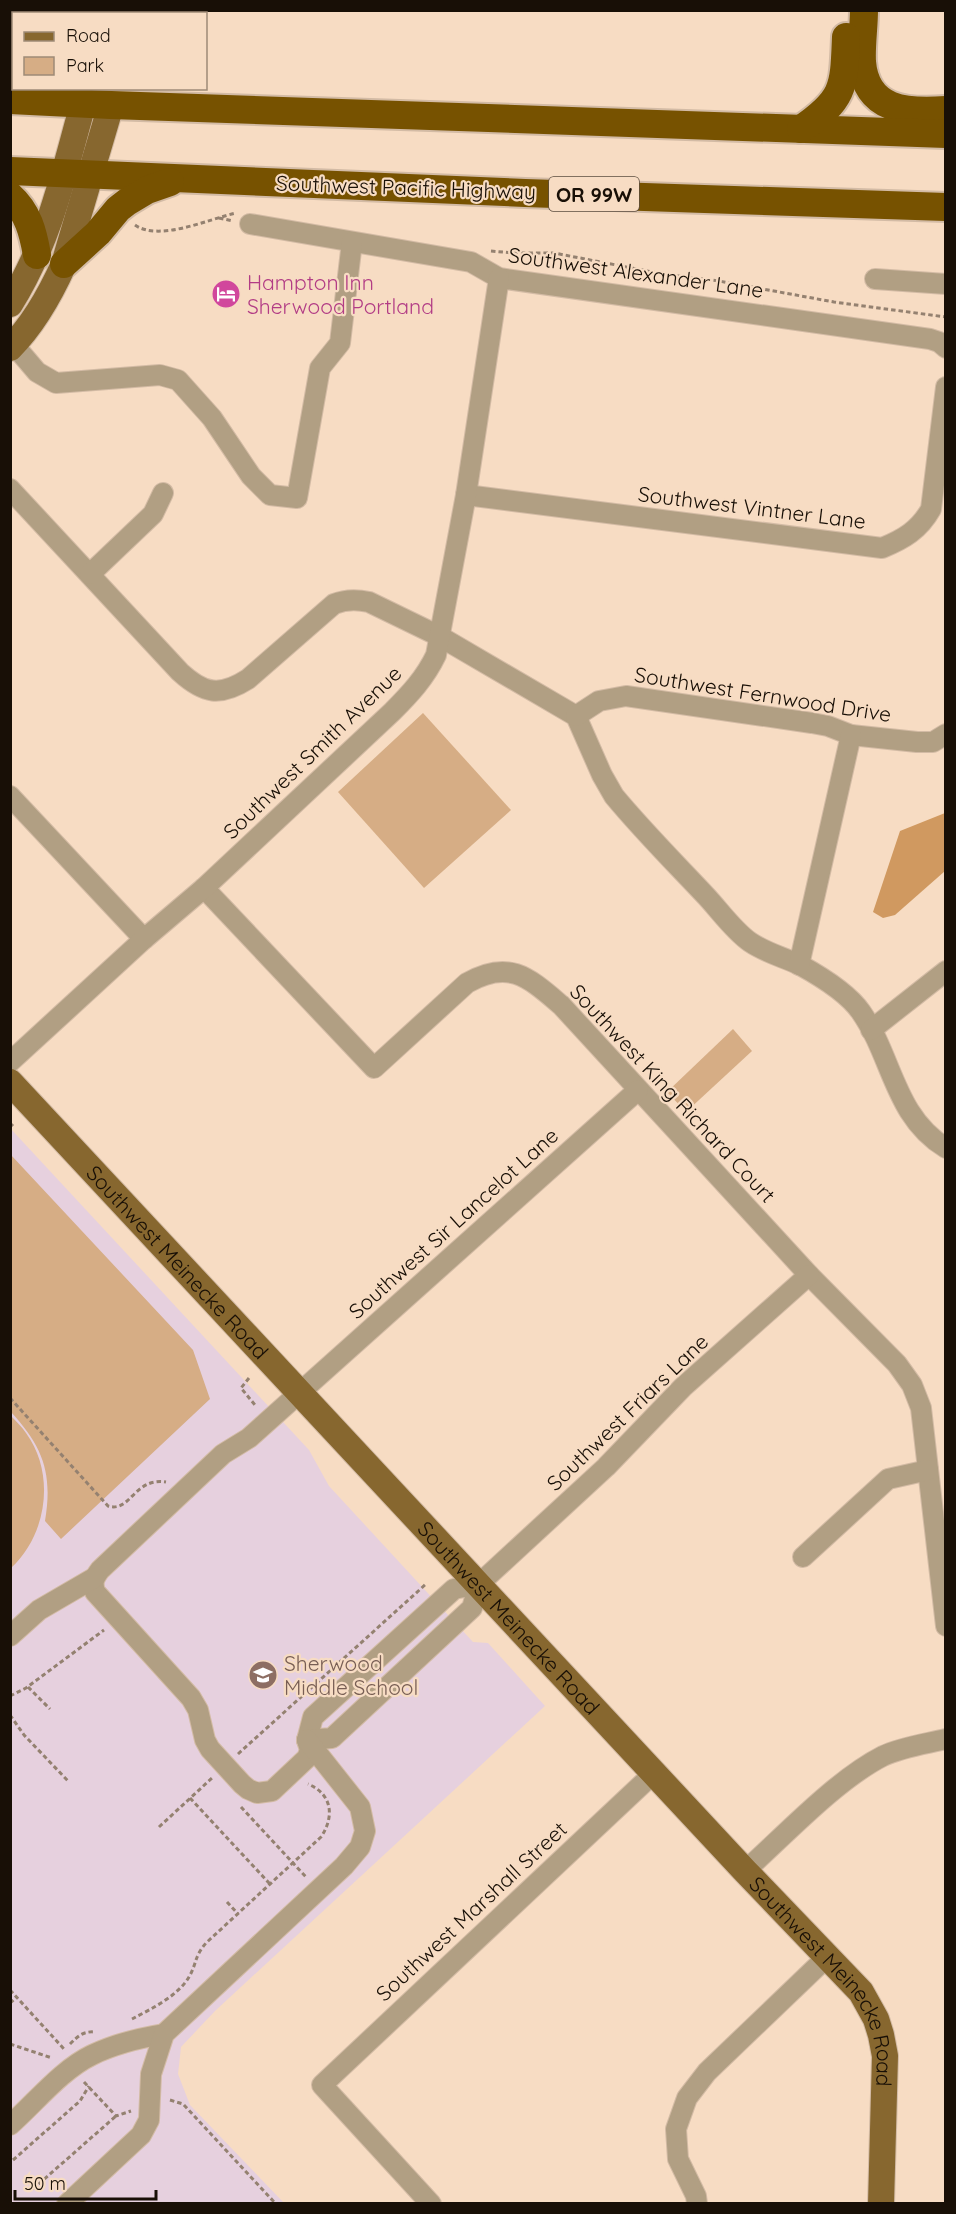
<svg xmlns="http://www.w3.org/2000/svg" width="956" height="2214" font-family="Quicksand,sans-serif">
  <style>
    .education { fill: #e6d0de }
    .green { fill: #d6ad85 }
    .forest { fill: #d09960 }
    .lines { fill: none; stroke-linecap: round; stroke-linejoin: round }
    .minor-casing { stroke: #d3bba5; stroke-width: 22 }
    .major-casing { stroke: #d3bba5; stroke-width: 28 }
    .highway-casing { stroke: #d3bba5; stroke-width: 32 }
    .path { stroke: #948170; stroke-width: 3; stroke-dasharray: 4.5 3; stroke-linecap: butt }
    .minor { stroke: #b19f83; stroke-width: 20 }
    .major { stroke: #87672f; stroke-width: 26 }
    .highway { stroke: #775200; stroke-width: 28 }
    .labels { text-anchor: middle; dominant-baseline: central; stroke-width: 4.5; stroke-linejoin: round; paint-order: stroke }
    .shield { fill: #f7dcc3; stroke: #5b4c3f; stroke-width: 1.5 }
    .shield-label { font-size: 20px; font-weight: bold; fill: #180f06 }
    .street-label { font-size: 21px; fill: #180f06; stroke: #f7dcc3 }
    .hotel-label { font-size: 21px; fill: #b23c85; stroke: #f7dcc3; text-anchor: start }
    .education-label { font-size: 21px; fill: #785e54; stroke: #f7dcc3; text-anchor: start }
  </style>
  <rect width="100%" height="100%" fill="#f7dcc3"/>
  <path class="education" d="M10,1128L309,1450L329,1486L473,1642L488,1643L545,1706L215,2011L181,2047L178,2074L190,2105L284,2203H11Z"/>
  <g class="green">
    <path d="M423,713L511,810L424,888L338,792Z"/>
    <path d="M733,1029L752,1051L686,1112L667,1092Z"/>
    <path d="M11,1155L193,1350L210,1399L61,1539L45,1521C53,1473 43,1447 11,1412Z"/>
    <path d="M11,1416C16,1421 22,1427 26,1433C56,1474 47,1535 11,1568Z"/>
  </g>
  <path class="forest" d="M945,813V871L895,915L883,918L873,912L900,831Z"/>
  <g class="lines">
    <g class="minor-casing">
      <g id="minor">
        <path d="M105,14L106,10"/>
        <path d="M137,14V10"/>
        <path d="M250,224L471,262L499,278L930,339L939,342L946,348"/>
        <path d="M875,279L946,284"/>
        <path d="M14,345L37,372L56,383L160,375L178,380L212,418L251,476L270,495L297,498L320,368L340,343L352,242"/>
        <path d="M10,489L180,672C204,694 220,697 248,679L334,604C346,599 356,599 369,602L439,636L576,716L602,775L614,796C643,831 675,863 706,896C720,911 734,931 750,942C766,953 783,957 800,965C820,976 848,993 861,1012C893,1058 894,1116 946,1148"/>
        <path d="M466,495L882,548C904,539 919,530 931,509L946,387"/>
        <path d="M90,574L153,514L163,493"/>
        <path d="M576,716L599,701L626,696L812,723L828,726L851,735L917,742H933L946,734"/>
        <path d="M10,796L144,939"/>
        <path d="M204,888L374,1068L467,983C509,959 528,977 561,1005L809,1275L897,1364L912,1385L921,1408L946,1626"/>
        <path d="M799,965L851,735"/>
        <path d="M871,1030L946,971"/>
        <path d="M10,1062L144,939L204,888L392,712C410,694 425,678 436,655L466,495L499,278"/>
        <path d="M803,1557L888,1479L928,1470"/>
        <path d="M479,1584L454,1589L313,1717L307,1740L310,1750L307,1758L272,1791L257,1793L248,1789L242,1784L210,1749L205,1740L198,1710L191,1698L95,1592C92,1582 94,1578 100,1570L223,1454L249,1438L638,1090"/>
        <path d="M479,1584L606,1467L683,1387L809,1275"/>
        <path d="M10,1636L39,1610L94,1578"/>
        <path d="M307,1740L332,1738L472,1608L479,1584"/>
        <path d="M745,1871C785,1835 836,1780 883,1756C902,1747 925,1744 946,1739"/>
        <path d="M10,2125C36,2102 61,2070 92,2055C115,2044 139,2038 164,2034"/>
        <path d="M67,2204L141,2135L149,2120L151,2074L164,2034L344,1866L360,1847L365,1831L360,1807L307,1740"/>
        <path d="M431,2204L322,2085L654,1773"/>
        <path d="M697,2204L696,2196L678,2159L676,2129L687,2098L707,2072L827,1957"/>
      </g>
    </g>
    <g class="major-casing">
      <g id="major">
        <path d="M10,304C49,242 64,173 83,104"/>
        <path d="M10,348C34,324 50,295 64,264L111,105"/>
        <path id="s1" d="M10,1082L745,1871L861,1992L876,2019L881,2035L885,2056L881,2204"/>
      </g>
    </g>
    <g class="highway-casing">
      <g id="highway">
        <path d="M157,10L158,14"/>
        <path d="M864,10C864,27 861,45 862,62C866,111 907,113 946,110"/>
        <path d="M10,100L111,105L946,134"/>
        <path d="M801,129C845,99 844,87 846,37"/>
        <path d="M10,171L525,193L946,207"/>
        <path d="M10,196C28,212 33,232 37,255"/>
        <path d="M64,264L98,233L118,209L127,202L147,190L170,182"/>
      </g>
    </g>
    <g class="path">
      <path d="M219,218L233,221"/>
      <path d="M135,225C159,242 209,219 236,213"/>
      <path d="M491,251L513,253H554L663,274L719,281L834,302L946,317"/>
      <path d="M530,265L532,252"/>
      <path d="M10,1127L13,1124"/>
      <path d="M249,1378L241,1388L255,1405L254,1406"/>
      <path d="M10,1398L108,1506C131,1513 134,1477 166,1482"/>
      <path d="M28,1687L50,1709"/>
      <path d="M10,1696L26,1688L104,1630"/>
      <path d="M10,1715L24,1735L69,1782"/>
      <path d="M238,1754L426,1584"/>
      <path d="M190,1798L270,1884"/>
      <path d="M241,1807L306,1877"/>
      <path d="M159,1827L212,1778"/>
      <path d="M227,1902L238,1914"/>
      <path d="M10,1990L64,2049"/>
      <path d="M10,2003L17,1997"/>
      <path d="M132,2019C151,2009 178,1996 189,1977C197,1963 194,1957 206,1943L321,1837C335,1816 332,1794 308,1784"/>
      <path d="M10,2044L52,2058"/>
      <path d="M70,2044C78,2036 83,2031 95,2032"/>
      <path d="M84,2082L116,2116L131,2111"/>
      <path d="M170,2100L183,2104L276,2204"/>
      <path d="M13,2160L80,2101L89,2086"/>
      <path d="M33,2189L116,2116"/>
    </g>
    <use href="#minor" class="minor"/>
    <use href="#major" class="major"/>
    <use href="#highway" class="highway"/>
  </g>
  <defs>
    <g id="hotel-disc" transform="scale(1.5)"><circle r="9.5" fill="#d1479c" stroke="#f7dcc3"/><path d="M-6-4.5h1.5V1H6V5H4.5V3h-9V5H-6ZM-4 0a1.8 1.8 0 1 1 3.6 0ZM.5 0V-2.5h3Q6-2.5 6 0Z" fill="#fff"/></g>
    <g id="school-disc" transform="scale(1.5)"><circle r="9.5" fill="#8d6e63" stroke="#f7dcc3"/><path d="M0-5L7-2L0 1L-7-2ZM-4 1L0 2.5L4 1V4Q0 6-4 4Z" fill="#fff"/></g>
  </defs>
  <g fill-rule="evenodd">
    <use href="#hotel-disc" x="226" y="294"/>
    <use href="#school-disc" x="263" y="1675"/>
  </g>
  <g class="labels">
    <rect class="shield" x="549" y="177" width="90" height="34" rx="4.5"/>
    <g class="shield-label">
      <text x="594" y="194">OR 99W</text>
    </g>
    <g class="street-label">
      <text transform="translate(406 187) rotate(2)">Southwest Pacific Highway</text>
      <text transform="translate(636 272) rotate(8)">Southwest Alexander Lane</text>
      <text transform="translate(752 507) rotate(7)">Southwest Vintner Lane</text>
      <text transform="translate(763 694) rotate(9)">Southwest Fernwood Drive</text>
      <text transform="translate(312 752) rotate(-44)">Southwest Smith Avenue</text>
      <text transform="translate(673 1093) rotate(47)">Southwest King Richard Court</text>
      <text transform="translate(453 1223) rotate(-42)">Southwest Sir Lancelot Lane</text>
      <text stroke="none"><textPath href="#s1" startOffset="246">Southwest Meinecke Road</textPath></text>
      <text transform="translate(627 1412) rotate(-44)">Southwest Friars Lane</text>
      <text stroke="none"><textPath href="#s1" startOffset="732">Southwest Meinecke Road</textPath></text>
      <text transform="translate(471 1911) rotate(-43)">Southwest Marshall Street</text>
      <text stroke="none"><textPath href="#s1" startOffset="1218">Southwest Meinecke Road</textPath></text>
    </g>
    <g class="hotel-label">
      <text x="247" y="282">Hampton Inn<tspan x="247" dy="24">Sherwood Portland</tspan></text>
    </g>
    <g class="education-label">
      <text x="284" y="1663">Sherwood<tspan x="284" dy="24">Middle School</tspan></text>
    </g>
  </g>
  <rect width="956" height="2214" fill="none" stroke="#180f06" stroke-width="24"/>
  <rect x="12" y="12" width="195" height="78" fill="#f7dcc3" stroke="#9e8a77" stroke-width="1.5"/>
  <rect x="24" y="32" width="30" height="9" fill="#87672f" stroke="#9e8a77" stroke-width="1.5"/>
  <text x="66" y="42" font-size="18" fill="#180f06">Road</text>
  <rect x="24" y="57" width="30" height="18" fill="#d6ad85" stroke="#9e8a77" stroke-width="1.5"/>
  <text x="66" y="72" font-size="18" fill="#180f06">Park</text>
  <path d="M15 2190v9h141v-9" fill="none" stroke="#180f06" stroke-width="3"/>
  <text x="24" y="2190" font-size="18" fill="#180f06" stroke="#f7dcc3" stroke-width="4.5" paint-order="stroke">50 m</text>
</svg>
